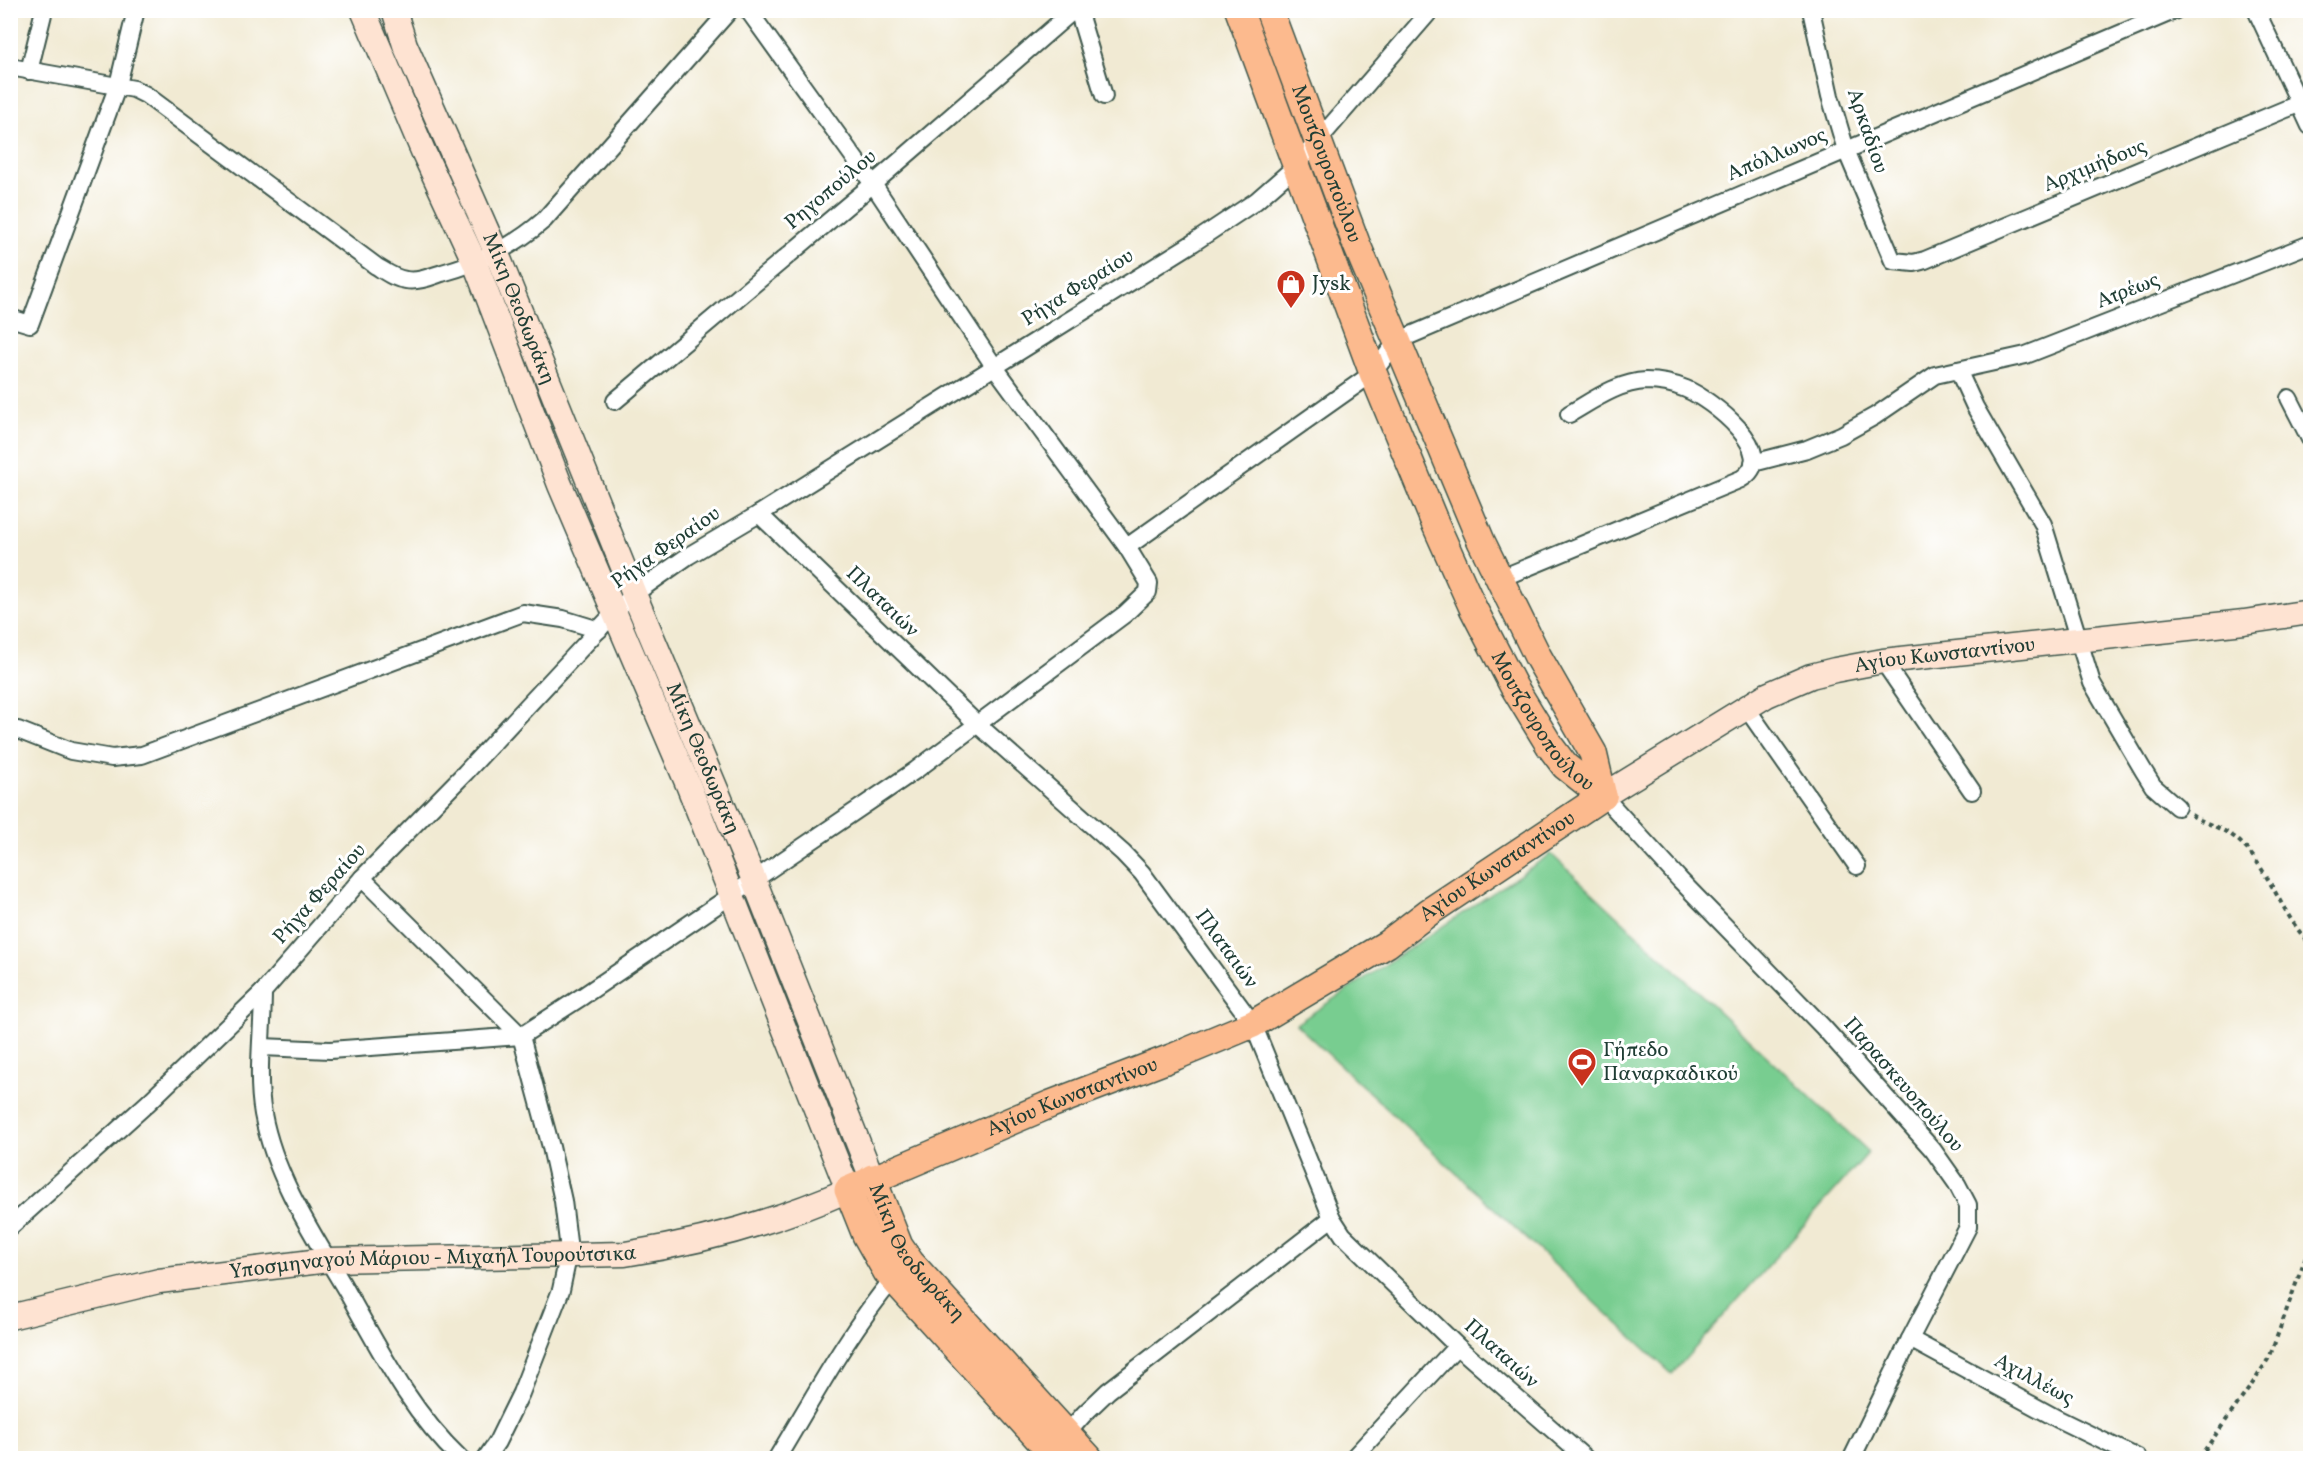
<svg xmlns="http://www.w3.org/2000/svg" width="2321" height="1469" font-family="Vollkorn,serif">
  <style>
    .green { fill: #78cd90; stroke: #4c8562; stroke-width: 1.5 }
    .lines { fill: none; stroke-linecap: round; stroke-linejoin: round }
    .street-casing { stroke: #3e574c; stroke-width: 20 }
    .secondary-casing { stroke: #3e574c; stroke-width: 27 }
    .primary-casing { stroke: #3e574c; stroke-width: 30 }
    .path { stroke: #3e574c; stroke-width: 4; stroke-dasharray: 4.5 4.5; stroke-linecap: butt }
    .street { stroke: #fff; stroke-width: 16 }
    .secondary { stroke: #fee3d2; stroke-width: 24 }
    .primary { stroke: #fcba8e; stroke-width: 27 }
    .labels { text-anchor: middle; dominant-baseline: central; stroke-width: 6; stroke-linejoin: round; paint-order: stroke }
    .street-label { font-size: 21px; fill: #1f3d34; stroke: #fff }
    .poi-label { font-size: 21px; fill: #1f3d34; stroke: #fff; text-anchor: start }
  </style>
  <rect width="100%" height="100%" fill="#fff"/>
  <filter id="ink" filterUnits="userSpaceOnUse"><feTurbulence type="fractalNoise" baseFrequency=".0167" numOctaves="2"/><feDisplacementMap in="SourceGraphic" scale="12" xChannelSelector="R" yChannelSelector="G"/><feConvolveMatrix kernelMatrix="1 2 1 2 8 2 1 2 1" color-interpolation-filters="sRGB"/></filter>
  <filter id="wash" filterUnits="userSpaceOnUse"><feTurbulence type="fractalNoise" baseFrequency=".008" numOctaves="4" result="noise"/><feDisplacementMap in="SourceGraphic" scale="24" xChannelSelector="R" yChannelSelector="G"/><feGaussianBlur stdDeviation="1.35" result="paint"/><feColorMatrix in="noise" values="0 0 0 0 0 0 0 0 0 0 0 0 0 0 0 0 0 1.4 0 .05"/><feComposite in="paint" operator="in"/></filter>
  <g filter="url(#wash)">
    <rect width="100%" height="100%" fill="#f1ead3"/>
    <path class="green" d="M1551,854L1869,1152L1672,1374L1296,1024Z"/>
  </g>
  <g filter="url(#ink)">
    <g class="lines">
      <g class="street-casing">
        <g id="street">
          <path d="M1078,10L1104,96"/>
          <path d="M1811,10L1830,96L1846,150L1893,261L1914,263L1925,260L2310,99"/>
          <path d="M2256,10L2310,126"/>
          <path d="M10,67L134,89L146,95L376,266C386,272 395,279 406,280C418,282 430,277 442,273C481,262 513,247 544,220L730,10"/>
          <path d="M29,71L44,10"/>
          <path d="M10,318L30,324L118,85L136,10"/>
          <path d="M1958,370L1975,407L2043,524L2092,683L2143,770L2153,786L2177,807"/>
          <path d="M2289,398L2310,439"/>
          <path d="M615,401L873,184L1074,10"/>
          <path d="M1753,463L1807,449L1841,435L1875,416L1935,375L2026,355L2310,244"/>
          <path d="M759,514L977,724L1123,853L1142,873L1253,1024L1332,1218L1343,1235L1457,1346L1585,1458"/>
          <path d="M1127,547L1373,373L1397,341L2176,10"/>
          <path d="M1499,579L1741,479C1783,454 1710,399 1686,389C1674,384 1659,381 1646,381C1618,382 1592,401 1569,414"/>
          <path d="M1883,661L1972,791"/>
          <path d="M1745,706L1857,866"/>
          <path d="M10,730H18L71,751L112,758L142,755L523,613L563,619L599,630"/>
          <path d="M1603,796L1680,880L1823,1027L1933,1150L1957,1184L1968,1205V1227L1910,1339L1852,1458"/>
          <path d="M362,878L521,1036L551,1147L563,1201L568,1242V1257L561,1290L521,1393L497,1442L486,1458"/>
          <path d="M263,992C263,1032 256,1075 263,1114C275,1178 314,1236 346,1290C380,1350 410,1411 460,1458"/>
          <path d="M262,1047L330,1050L521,1036L583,996L916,770L1125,614L1148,592L1149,583L1127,547L994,366L873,184L748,10"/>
          <path d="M10,1227L149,1102L263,992L362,878L465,773L615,612L634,594L688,556L759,514L1193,243L1256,201L1296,166L1431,10"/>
          <path d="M1910,1339L2058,1419L2138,1458"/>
          <path d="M1061,1440L1084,1414L1108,1391L1332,1218"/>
          <path d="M777,1458C814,1397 847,1334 893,1279"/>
          <path d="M1353,1458L1457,1346"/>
        </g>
      </g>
      <g class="secondary-casing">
        <g id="secondary">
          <path id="s1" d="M394,10L405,45L497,254L634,594L754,880L872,1178"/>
          <path id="s2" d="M1603,796L1767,695L1811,676L1835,670L1883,661L2244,622L2310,612"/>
          <path id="s3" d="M10,1317L159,1281L328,1260L625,1254C702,1242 776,1222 848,1190L689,787L560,485L475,263L423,151L363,10"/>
        </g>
      </g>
      <g class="primary-casing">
        <g id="primary">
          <path id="s4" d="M1239,10L1373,373L1435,523L1473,608L1514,687L1550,746L1565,766L1603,796"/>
          <path id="s5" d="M1269,10L1356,243L1481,541L1538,657L1593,753L1603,796"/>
          <path id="s6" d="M872,1178L899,1246L910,1262L1089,1458"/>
          <path id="s7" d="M1056,1458L887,1272L866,1235L848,1190L1051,1104L1176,1056L1253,1024L1387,944L1429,912L1603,796"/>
        </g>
      </g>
      <g class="path">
        <path d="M2191,815C2206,824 2226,829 2239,841C2270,870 2281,914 2310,944"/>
        <path d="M2199,1458L2255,1380L2270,1356L2310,1245"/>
      </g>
      <use href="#street" class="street"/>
      <use href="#secondary" class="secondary"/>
      <use href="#primary" class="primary"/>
    </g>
  </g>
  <defs>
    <g id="shop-pin" transform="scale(1.5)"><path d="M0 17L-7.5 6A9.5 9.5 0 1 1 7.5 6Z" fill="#c8321e" stroke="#fff"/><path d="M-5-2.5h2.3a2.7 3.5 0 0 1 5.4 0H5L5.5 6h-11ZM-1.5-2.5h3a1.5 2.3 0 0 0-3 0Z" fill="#fff"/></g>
    <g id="stadium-pin" transform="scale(1.5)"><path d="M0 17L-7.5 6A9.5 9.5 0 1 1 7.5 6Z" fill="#c8321e" stroke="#fff"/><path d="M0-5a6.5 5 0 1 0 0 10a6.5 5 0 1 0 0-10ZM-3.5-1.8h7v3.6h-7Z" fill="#fff"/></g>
  </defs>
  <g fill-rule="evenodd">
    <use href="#shop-pin" x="1291" y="284"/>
    <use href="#stadium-pin" x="1582" y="1062"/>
  </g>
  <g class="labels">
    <g class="street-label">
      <text transform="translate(1867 131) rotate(71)">Αρκαδίου</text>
      <text transform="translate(1777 155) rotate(-23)">Απόλλωνος</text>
      <text stroke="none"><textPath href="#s5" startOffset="164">Μουτζουροπούλου</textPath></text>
      <text transform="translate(2095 166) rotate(-22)">Αρχιμήδους</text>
      <text transform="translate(831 190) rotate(-40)">Ρηγοπούλου</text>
      <text transform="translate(1078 288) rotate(-32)">Ρήγα Φεραίου</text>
      <text transform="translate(2128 291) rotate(-21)">Ατρέως</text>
      <text stroke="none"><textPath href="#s1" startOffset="324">Μίκη Θεοδωράκη</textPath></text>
      <text transform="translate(666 548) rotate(-35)">Ρήγα Φεραίου</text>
      <text transform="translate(882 602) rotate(44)">Πλαταιών</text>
      <text stroke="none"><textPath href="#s2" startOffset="376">Αγίου Κωνσταντίνου</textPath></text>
      <text stroke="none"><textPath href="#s4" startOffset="776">Μουτζουροπούλου</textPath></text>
      <text stroke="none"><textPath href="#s1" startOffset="810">Μίκη Θεοδωράκη</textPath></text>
      <text stroke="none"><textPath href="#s7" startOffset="1071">Αγίου Κωνσταντίνου</textPath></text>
      <text transform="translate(320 894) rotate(-48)">Ρήγα Φεραίου</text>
      <text transform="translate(1226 949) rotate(54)">Πλαταιών</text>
      <text transform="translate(1903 1085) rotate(49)">Παρασκευοπούλου</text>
      <text stroke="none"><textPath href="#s7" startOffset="585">Αγίου Κωνσταντίνου</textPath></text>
      <text stroke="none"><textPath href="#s6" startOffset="88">Μίκη Θεοδωράκη</textPath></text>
      <text stroke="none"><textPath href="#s3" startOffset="428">Υποσμηναγού Μάριου - Μιχαήλ Τουρούτσικα</textPath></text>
      <text transform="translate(1501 1354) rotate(42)">Πλαταιών</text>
      <text transform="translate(2034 1380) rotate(28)">Αχιλλέως</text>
    </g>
    <g class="poi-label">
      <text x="1312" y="284">Jysk</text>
      <text x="1603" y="1050">Γήπεδο<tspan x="1603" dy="24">Παναρκαδικού</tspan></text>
    </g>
  </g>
  <rect width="2321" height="1469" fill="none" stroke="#fff" stroke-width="36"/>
</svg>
